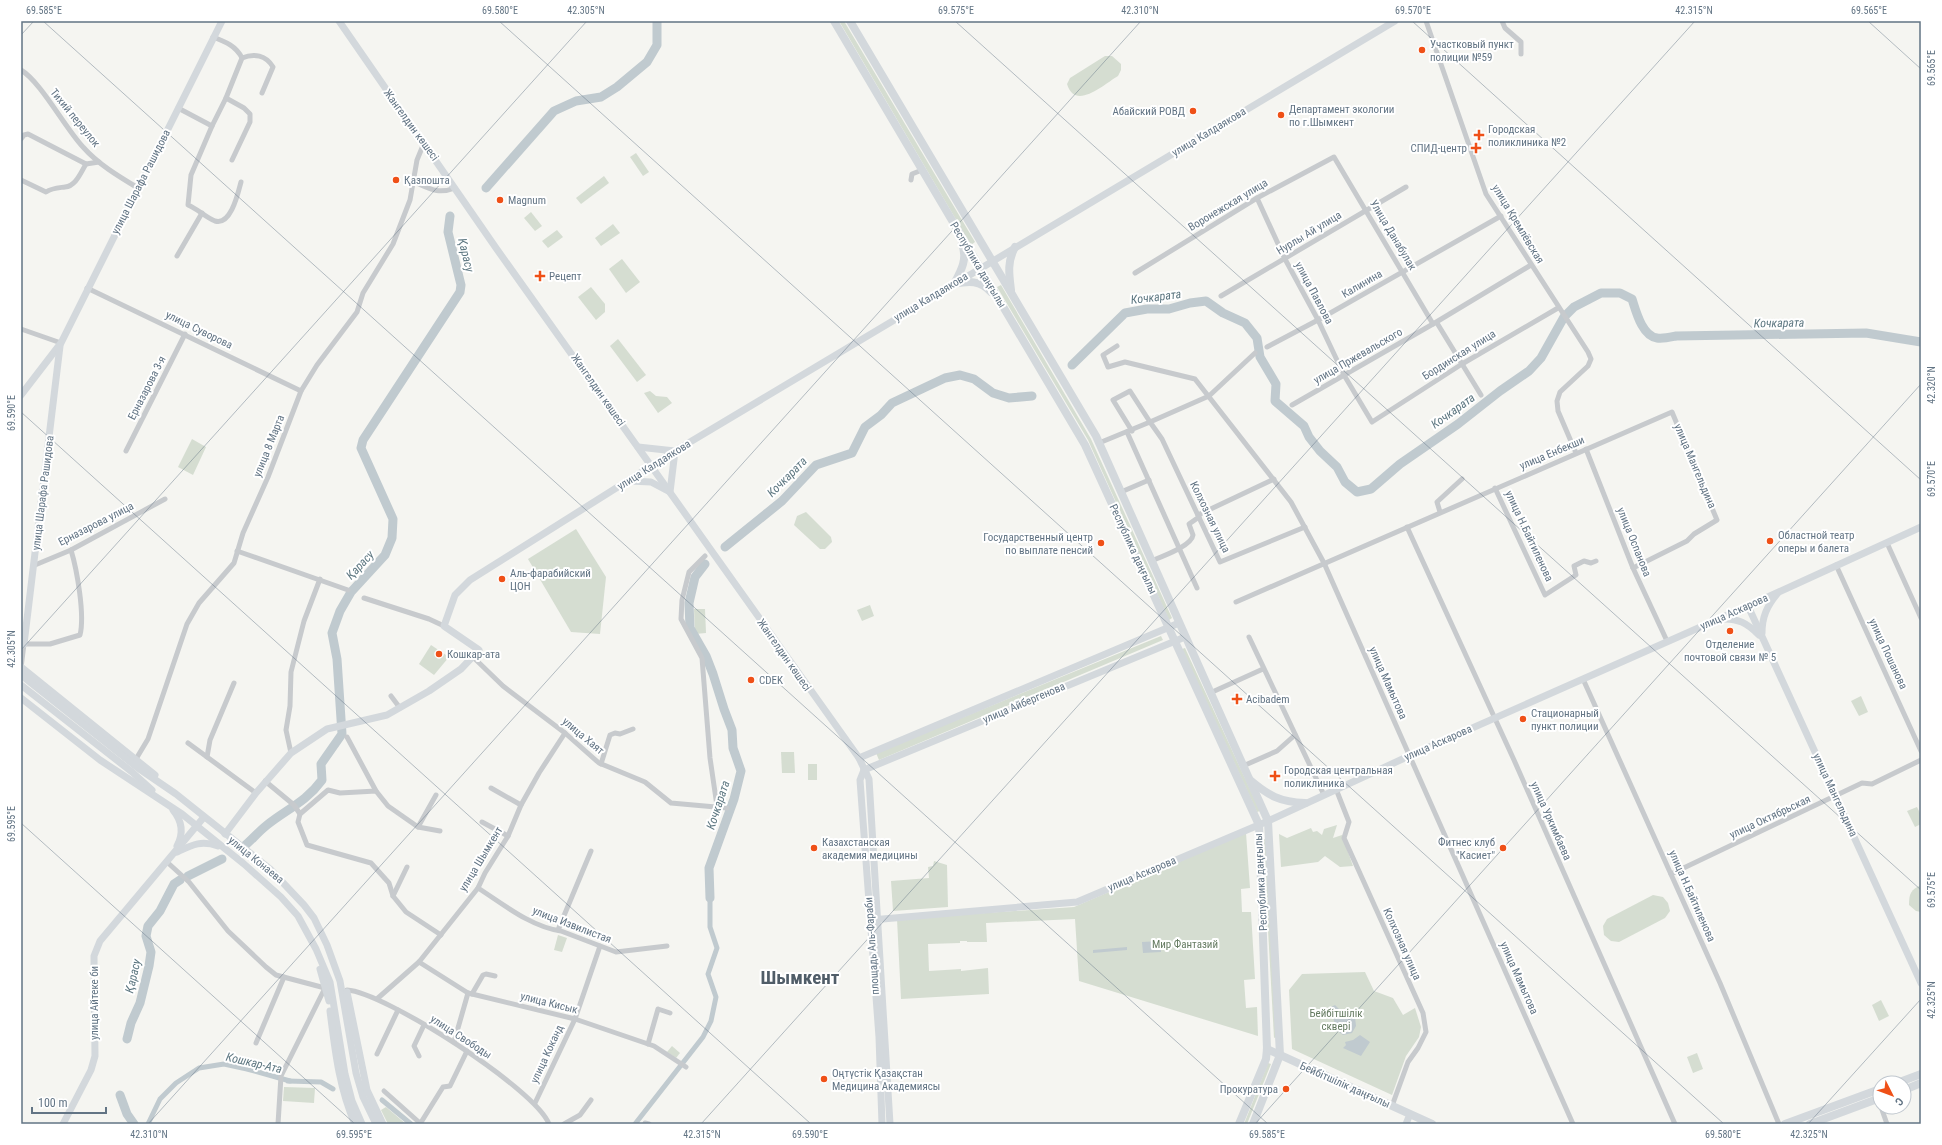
<svg xmlns="http://www.w3.org/2000/svg" width="1942" height="1145" font-family="'Roboto Condensed',sans-serif">
  <style>
    .green { fill: #d5ddd1 }
    .water { fill: #c0cacf }
    .lines { fill: none; stroke-linecap: round; stroke-linejoin: round }
    .canal { stroke: #c0cacf; stroke-width: 5 }
    .river { stroke: #c0cacf; stroke-width: 9 }
    .street { stroke: #c7cacd; stroke-width: 5 }
    .secondary { stroke: #d3d8dc; stroke-width: 7 }
    .primary { stroke: #d3d8dc; stroke-width: 8 }
    .ticks { fill: none; stroke: #627484; stroke-width: 1; stroke-opacity: 0.45 }
    .poi-dot { fill: #ef5017; stroke: #fff; stroke-width: 1.5 }
    .labels { text-anchor: middle; dominant-baseline: central; stroke-width: 4; stroke-linejoin: round; paint-order: stroke }
    .poi-label { font-size: 11px; fill: #627484; stroke: #fff; text-anchor: start }
    .street-label { font-size: 11px; fill: #627484; stroke: #fff }
    .park-label { font-size: 11px; fill: #657b61; stroke: #fff }
    .water-label { font-size: 12px; font-style: italic; fill: #5d7781; stroke: #fff }
    .town-label { font-size: 19px; font-weight: bold; fill: #505d68; stroke: #fff }
    .neatline { fill: none; stroke: #627484; stroke-width: 1.5 }
    .ticks-label { font-size: 10px; text-anchor: middle; fill: #627484 }
  </style>
  <rect width="100%" height="100%" fill="#f5f5f1"/>
  <g class="green">
    <path d="M839,21H844L975,242L971,245Z"/>
    <path d="M1105,56H1112L1121,64V70L1118,76C1103,85 1075,111 1067,84L1070,78Z"/>
    <path d="M636,153L649,172L643,176L630,157Z"/>
    <path d="M604,176L609,183L581,204L576,198Z"/>
    <path d="M531,212L542,226L535,231L524,218Z"/>
    <path d="M613,224L620,233L601,246L595,238Z"/>
    <path d="M557,230L563,237L548,248L542,241Z"/>
    <path d="M622,259L640,282L626,293L609,269Z"/>
    <path d="M1001,285L1091,439L1172,618L1169,620L1088,440L997,287Z"/>
    <path d="M591,287L605,304V312L596,320L578,297Z"/>
    <path d="M618,339L646,375L637,382L610,346Z"/>
    <path d="M650,391L656,396L667,397L672,403L658,413L644,393Z"/>
    <path d="M192,439L206,447L193,475L178,467Z"/>
    <path d="M806,512L831,537L832,542L825,549H820L794,525L797,516Z"/>
    <path d="M576,529L606,577L600,634L571,632L528,559Z"/>
    <path d="M870,605L874,616L862,621L857,610Z"/>
    <path d="M694,609H705L706,633L695,634Z"/>
    <path d="M1161,636L1163,640L879,760L876,753Z"/>
    <path d="M431,645L449,657L434,675L419,664Z"/>
    <path d="M1185,648L1260,811L1257,812L1182,649Z"/>
    <path d="M1861,696L1868,712L1859,716L1851,701Z"/>
    <path d="M781,752H794L795,773H782Z"/>
    <rect x="808" y="764" width="9" height="16"/>
    <path d="M1917,807L1921,815V824L1915,827L1907,811Z"/>
    <path d="M1337,825L1333,838L1342,835L1353,866L1340,867L1325,856L1318,862L1281,867L1279,834L1287,838L1311,828L1313,832L1317,831L1322,835L1324,829Z"/>
    <path d="M1246,833L1250,888L1241,889L1242,912H1251L1255,979L1244,980L1246,1008L1257,1007L1258,1036L1079,981L1075,919L986,923L987,942H967V941H960V943L928,944L929,971L961,969V971L988,968L989,994L901,999L897,919L1074,907Z"/>
    <path d="M1263,839H1266L1276,1037L1274,1038Z"/>
    <path d="M934,861L947,865L948,907L893,911L891,881L929,878L928,867L933,866Z"/>
    <path d="M1921,885V912L1916,911L1909,905C1909,893 1911,890 1921,885Z"/>
    <path d="M1653,895L1663,897L1668,903L1670,911L1665,918L1619,942L1611,941L1604,935L1603,926L1607,919Z"/>
    <path d="M558,935L567,938L562,952L554,950Z"/>
    <path d="M1365,972L1374,991L1393,998L1403,1015L1415,1008L1421,1027L1419,1037L1406,1056L1392,1095L1292,1049L1289,990L1302,974Z"/>
    <path d="M1881,1000L1889,1016L1879,1021L1872,1005Z"/>
    <path d="M672,1046L680,1053L676,1058L667,1052Z"/>
    <path d="M1697,1053L1703,1069L1693,1073L1687,1057Z"/>
    <path d="M1268,1063L1271,1064L1247,1124H1244Z"/>
    <path d="M284,1087L315,1088L314,1103L283,1101Z"/>
    <path d="M386,1107L406,1124H388L381,1110Z"/>
  </g>
  <g class="water">
    <path d="M1160,941L1161,952L1143,953L1142,942Z"/>
    <path d="M1209,942V945L1175,948V945Z"/>
    <path d="M1127,947V950L1093,953V950Z"/>
    <path d="M1335,1005L1339,1009V1014L1347,1013L1355,1017L1356,1026L1352,1033L1343,1035L1336,1030L1333,1017L1330,1010L1331,1007Z"/>
    <path d="M1360,1035L1370,1042L1361,1056L1343,1048L1346,1045L1345,1042L1353,1040Z"/>
  </g>
  <g class="lines">
    <g class="canal">
      <path d="M288,1081L321,1082L333,1089"/>
      <path d="M382,1100L411,1124"/>
      <path d="M148,1124L160,1099L176,1083L199,1068L224,1064L247,1069L290,1081"/>
      <path d="M635,1124L703,1037L711,1021L716,997L708,974L717,948L710,927V898"/>
    </g>
    <g class="river">
      <path d="M486,188L554,111L576,101L601,97L617,87L647,62L657,45V21"/>
      <path d="M1072,365L1125,313L1147,309H1169L1190,303L1206,301L1223,313L1245,323L1257,338L1260,357L1276,384L1275,401L1304,426L1309,437L1320,451L1337,467L1345,482L1357,492L1371,489L1400,464L1458,424L1500,391L1529,371L1541,358L1564,317L1574,307L1601,293H1620L1632,299C1636,311 1642,336 1657,338C1663,339 1671,337 1676,336L1866,333L1921,342"/>
      <path d="M725,547L782,501L816,465L852,453L865,427L881,415L892,403L945,378L960,375L974,379L993,393L1009,398L1032,396"/>
      <path d="M705,564L695,577L689,603L690,628L706,656L713,674L724,709L732,730L733,748L741,771L734,799L709,868L710,898"/>
      <path d="M242,848C251,841 258,832 267,825C287,809 306,802 322,780L321,764L342,734L337,659L332,633L340,611L351,592L385,555L392,538L393,519L361,448L363,440L460,292L461,285L448,232L450,216"/>
      <path d="M188,876L222,859"/>
      <path d="M127,1039L131,1023L140,1003L149,966L151,952L146,936L148,926L160,911L174,884L180,880"/>
      <path d="M120,1095L127,1114L134,1124"/>
    </g>
    <g class="street">
      <path d="M1426,21L1486,194L1588,352L1591,359L1588,366L1560,392L1557,401L1558,411L1576,453"/>
      <path d="M1502,21L1505,28L1521,42V54"/>
      <path d="M242,58C254,53 266,55 273,67L262,93"/>
      <path d="M21,70C41,82 65,128 83,147C98,164 118,176 138,188"/>
      <path d="M226,98L244,108L250,114V122L232,160"/>
      <path d="M178,108L212,126L226,98L242,58C236,46 226,42 213,37"/>
      <path d="M212,126L191,175L188,205C198,209 205,217 215,221C231,226 238,193 241,182"/>
      <path d="M21,139L24,135L28,134L86,164L99,162"/>
      <path d="M21,180L46,192C52,188 57,188 65,187C76,186 81,172 86,164"/>
      <path d="M911,180L912,174L922,170"/>
      <path d="M412,181C429,188 437,195 455,188"/>
      <path d="M1257,198L1285,259L1318,320L1344,375L1372,422L1462,364L1558,308"/>
      <path d="M177,256L202,213"/>
      <path d="M1135,273L1257,198L1334,157L1433,324"/>
      <path d="M87,288L301,391"/>
      <path d="M1221,296L1406,187"/>
      <path d="M1437,323L1481,395"/>
      <path d="M21,329L61,343"/>
      <path d="M1117,346L1103,355L1108,367L1125,362L1195,379L1291,502L1324,563L1573,1124"/>
      <path d="M1267,347L1318,320L1501,216"/>
      <path d="M1255,353L1209,396L1150,422L1162,439L1220,562L1305,527"/>
      <path d="M1292,405L1433,324L1531,265"/>
      <path d="M1127,432L1197,588"/>
      <path d="M1099,443L1150,422L1130,391L1113,400L1132,431"/>
      <path d="M1586,449L1633,568L1667,641"/>
      <path d="M126,451L185,334"/>
      <path d="M1495,488L1545,595L1576,575L1574,566L1584,561L1591,563L1596,561"/>
      <path d="M1121,492L1149,480"/>
      <path d="M1440,512L1437,502L1462,479"/>
      <path d="M1198,515L1274,479"/>
      <path d="M1407,527L1514,760L1675,1124"/>
      <path d="M1887,543L1921,618"/>
      <path d="M237,551L348,590"/>
      <path d="M705,556L689,572L682,600L681,619L702,658L710,758L717,806"/>
      <path d="M1151,561C1161,557 1192,546 1193,535L1189,524L1199,517"/>
      <path d="M35,565L71,550L165,499"/>
      <path d="M1836,565L1921,751"/>
      <path d="M364,598L429,619L444,626"/>
      <path d="M1236,602L1672,412L1717,520L1694,534L1687,541L1633,568"/>
      <path d="M1249,637L1324,795"/>
      <path d="M473,657L503,686L565,733L599,763L645,782L671,803L727,808"/>
      <path d="M21,668L24,644H50L80,635C85,615 77,570 71,550"/>
      <path d="M1583,679L1720,983L1779,1124"/>
      <path d="M1210,693L1263,669"/>
      <path d="M391,696L400,708"/>
      <path d="M347,737L376,791"/>
      <path d="M188,743L256,793"/>
      <path d="M291,753L286,730L290,706L291,672L304,621L320,579"/>
      <path d="M207,757L210,740L234,683"/>
      <path d="M136,759L148,739L187,624L199,603L234,563L243,533L268,477L301,391L317,365L357,312L363,293L393,244L410,200L417,160L424,143"/>
      <path d="M601,764L610,735L615,733L620,734L633,729"/>
      <path d="M1243,766L1277,751L1295,735"/>
      <path d="M265,781L294,805L300,814"/>
      <path d="M491,788L521,805"/>
      <path d="M1336,789L1349,822L1344,838L1423,1013L1426,1032L1418,1048L1408,1062L1392,1106"/>
      <path d="M482,822L508,836"/>
      <path d="M418,827L436,795"/>
      <path d="M440,831L418,827L388,806L376,791L340,793L328,790L300,814L298,822L307,845L371,863L389,883L393,896L406,912L441,935"/>
      <path d="M167,862L189,882L228,931L266,967L276,975L325,988L281,1076L278,1124"/>
      <path d="M1671,874L1862,783L1872,784L1921,760"/>
      <path d="M478,888C503,904 531,927 561,931L616,952L667,946"/>
      <path d="M393,896L407,867"/>
      <path d="M558,930L591,851"/>
      <path d="M419,962L468,993L575,1019L654,1046L686,1067"/>
      <path d="M347,990C384,992 536,1089 549,1124"/>
      <path d="M472,994L483,975L486,974L495,976"/>
      <path d="M378,998L419,962L478,888L485,873L508,836L521,805L539,773L565,733"/>
      <path d="M454,1042L468,993"/>
      <path d="M256,1043L284,977"/>
      <path d="M648,1044L658,1009L670,1013"/>
      <path d="M377,1054L398,1010"/>
      <path d="M419,1056L414,1046L424,1025"/>
      <path d="M384,1091L421,1124"/>
      <path d="M535,1103L575,1019L600,946"/>
      <path d="M1881,1107L1887,1124"/>
      <path d="M645,1123L649,1124"/>
      <path d="M420,1124L443,1087L450,1086L467,1051"/>
      <path d="M564,1124L580,1115L591,1100"/>
    </g>
    <g class="secondary">
      <path d="M339,21L496,248L859,758L869,779L890,1124"/>
      <path d="M21,395L61,343L222,21"/>
      <path d="M629,481L651,482L670,492L675,451L638,447"/>
      <path d="M1748,606L1921,983"/>
      <path d="M1721,619C1738,618 1747,623 1759,635"/>
      <path d="M1762,633C1762,617 1767,606 1777,594"/>
      <path d="M24,644L60,346"/>
      <path d="M21,667L155,775"/>
      <path d="M21,675L138,768L176,794L270,869L304,905L314,918L327,945L340,981L356,1073L363,1097L376,1124"/>
      <path d="M21,685L132,772L152,790"/>
      <path d="M21,698L100,760L182,814L244,864L281,897L298,916L316,949L330,982L345,1074L352,1101L362,1124"/>
      <path d="M859,758L1179,623"/>
      <path d="M864,770L860,780L879,1037L882,1124"/>
      <path d="M864,770L1185,637"/>
      <path d="M173,810C182,821 184,833 177,846"/>
      <path d="M225,834L256,793L291,753L327,729L387,715L429,691L461,669L479,650L444,626L455,595L470,580L675,451L1395,21"/>
      <path d="M177,852C192,845 201,840 218,846"/>
      <path d="M871,920L1077,902L1268,821L1409,756L1748,606L1921,527"/>
      <path d="M320,969L329,1001"/>
      <path d="M347,992L367,1090L383,1124"/>
      <path d="M330,1011C335,1050 339,1088 355,1124"/>
      <path d="M63,1124L91,1070L95,1056L94,956L100,941L204,817"/>
      <path d="M1406,1124L1410,1114"/>
    </g>
    <g class="primary">
      <path d="M834,21L1085,445L1259,825L1267,1049L1266,1059L1239,1124"/>
      <path d="M850,21L1096,436L1268,821L1280,1055L1253,1124"/>
      <path d="M954,284C961,271 968,259 962,244"/>
      <path d="M954,284C969,281 980,280 991,292"/>
      <path d="M1011,290C1009,274 1007,262 1015,247"/>
      <path d="M1250,780C1269,796 1280,802 1305,803"/>
      <path d="M1267,1049L1432,1124"/>
      <path d="M1897,1083L1921,1074"/>
      <path d="M1904,1090L1921,1083"/>
      <path d="M1785,1124L1880,1089"/>
      <path d="M1810,1124L1880,1098"/>
    </g>
  </g>
  <path class="ticks" d="M43,21L1268,1124M499,21L1724,1124M955,21L1921,890M1412,21L1921,480M1868,21L1921,69M21,35L34,21M21,412L811,1124M21,650L587,21M21,823L355,1124M148,1124L1141,21M701,1124L1695,21M1255,1124L1921,384M1808,1124L1921,999"/>
  <g class="poi-dot">
    <circle cx="1422" cy="50" r="4"/>
    <circle cx="1193" cy="111" r="4"/>
    <circle cx="1281" cy="115" r="4"/>
    <path d="M1477 129h4v4h4v4h-4v4h-4v-4h-4v-4h4z"/>
    <path d="M1474 142h4v4h4v4h-4v4h-4v-4h-4v-4h4z"/>
    <circle cx="396" cy="180" r="4"/>
    <circle cx="500" cy="200" r="4"/>
    <path d="M538 270h4v4h4v4h-4v4h-4v-4h-4v-4h4z"/>
    <circle cx="1770" cy="541" r="4"/>
    <circle cx="1101" cy="543" r="4"/>
    <circle cx="502" cy="579" r="4"/>
    <circle cx="1730" cy="631" r="4"/>
    <circle cx="439" cy="654" r="4"/>
    <circle cx="751" cy="680" r="4"/>
    <path d="M1235 693h4v4h4v4h-4v4h-4v-4h-4v-4h4z"/>
    <circle cx="1523" cy="719" r="4"/>
    <path d="M1273 770h4v4h4v4h-4v4h-4v-4h-4v-4h4z"/>
    <circle cx="814" cy="848" r="4"/>
    <circle cx="1503" cy="848" r="4"/>
    <circle cx="824" cy="1079" r="4"/>
    <circle cx="1286" cy="1089" r="4"/>
  </g>
  <g class="labels">
    <g class="poi-label">
      <text x="1430" y="44">Участковый пункт<tspan x="1430" dy="13">полиции №59</tspan></text>
      <text x="1289" y="109">Департамент экологии<tspan x="1289" dy="13">по г.Шымкент</tspan></text>
      <text x="1185" y="111" text-anchor="end">Абайский РОВД</text>
      <text x="1488" y="129">Городская<tspan x="1488" dy="13">поликлиника №2</tspan></text>
      <text x="1467" y="148" text-anchor="end">СПИД-центр</text>
      <text x="404" y="180">Қазпошта</text>
      <text x="508" y="200">Magnum</text>
      <text x="549" y="276">Рецепт</text>
      <text x="1778" y="535">Областной театр<tspan x="1778" dy="13">оперы и балета</tspan></text>
      <text x="1093" y="537" text-anchor="end">Государственный центр<tspan x="1093" dy="13">по выплате пенсий</tspan></text>
      <text x="510" y="573">Аль-фарабийский<tspan x="510" dy="13">ЦОН</tspan></text>
      <text x="1730" y="644" text-anchor="middle">Отделение<tspan x="1730" dy="13">почтовой связи № 5</tspan></text>
      <text x="447" y="654">Кошкар-ата</text>
      <text x="759" y="680">CDEK</text>
      <text x="1246" y="699">Acibadem</text>
      <text x="1531" y="713">Стационарный<tspan x="1531" dy="13">пункт полиции</tspan></text>
      <text x="1284" y="770">Городская центральная<tspan x="1284" dy="13">поликлиника</tspan></text>
      <text x="822" y="842">Казахстанская<tspan x="822" dy="13">академия медицины</tspan></text>
      <text x="1495" y="842" text-anchor="end">Фитнес клуб<tspan x="1495" dy="13">"Касиет"</tspan></text>
      <text x="832" y="1073">Оңтүстік Қазақстан<tspan x="832" dy="13">Медицина Академиясы</tspan></text>
      <text x="1278" y="1089" text-anchor="end">Прокуратура</text>
    </g>
    <g class="street-label">
      <text transform="translate(75 118) rotate(51)">Тихий переулок</text>
      <text transform="translate(411 125) rotate(54)">Жангелдин көшесі</text>
      <text transform="translate(1209 132) rotate(-31)">улица Калдаякова</text>
      <text transform="translate(141 182) rotate(-63)">улица Шарафа Рашидова</text>
      <text transform="translate(1228 205) rotate(-31)">Воронежская улица</text>
      <text transform="translate(1518 224) rotate(59)">улица Кремлёвская</text>
      <text transform="translate(1309 233) rotate(-31)">Нурлы Ай улица</text>
      <text transform="translate(1393 235) rotate(59)">Улица Данабулак</text>
      <text transform="translate(978 265) rotate(59)">Республика даңғылы</text>
      <text transform="translate(1362 284) rotate(-30)">Калинина</text>
      <text transform="translate(1314 293) rotate(62)">улица Павлова</text>
      <text transform="translate(931 297) rotate(-31)">улица Калдаякова</text>
      <text transform="translate(199 330) rotate(26)">улица Суворова</text>
      <text transform="translate(1459 355) rotate(-32)">Бординская улица</text>
      <text transform="translate(1358 356) rotate(-30)">улица Пржевальского</text>
      <text transform="translate(147 388) rotate(-63)">Ерназарова 3-я</text>
      <text transform="translate(598 390) rotate(55)">Жангелдин көшесі</text>
      <text transform="translate(269 446) rotate(-68)">улица 8 Марта</text>
      <text transform="translate(1552 453) rotate(-23)">улица Енбекши</text>
      <text transform="translate(654 465) rotate(-32)">улица Калдаякова</text>
      <text transform="translate(1695 466) rotate(67)">улица Мангельдина</text>
      <text transform="translate(43 493) rotate(-83)">улица Шарафа Рашидова</text>
      <text transform="translate(1210 517) rotate(64)">Колхозная улица</text>
      <text transform="translate(96 524) rotate(-27)">Ерназарова улица</text>
      <text transform="translate(1529 536) rotate(65)">улица Н.Байтиленова</text>
      <text transform="translate(1634 542) rotate(68)">улица Оспанова</text>
      <text transform="translate(1133 549) rotate(65)">Республика даңғылы</text>
      <text transform="translate(1734 612) rotate(-24)">улица Аскарова</text>
      <text transform="translate(1888 654) rotate(65)">улица Пошанова</text>
      <text transform="translate(784 655) rotate(55)">Жангелдин көшесі</text>
      <text transform="translate(1388 683) rotate(66)">улица Мамытова</text>
      <text transform="translate(1024 703) rotate(-23)">улица Айбергенова</text>
      <text transform="translate(583 736) rotate(40)">улица Хаят</text>
      <text transform="translate(1438 743) rotate(-24)">улица Аскарова</text>
      <text transform="translate(1835 795) rotate(65)">улица Мангельдина</text>
      <text transform="translate(1770 817) rotate(-25)">улица Октябрьская</text>
      <text transform="translate(1551 821) rotate(66)">улица Уркимбаева</text>
      <text transform="translate(481 859) rotate(-59)">улица Шымкент</text>
      <text transform="translate(256 860) rotate(39)">улица Конаева</text>
      <text transform="translate(1142 874) rotate(-23)">улица Аскарова</text>
      <text transform="translate(1261 882) rotate(-93)">Республика даңғылы</text>
      <text transform="translate(1692 896) rotate(66)">улица Н.Байтиленова</text>
      <text transform="translate(572 925) rotate(21)">улица Извилистая</text>
      <text transform="translate(1402 944) rotate(66)">Колхозная улица</text>
      <text transform="translate(872 946) rotate(-94)">площадь Аль-Фараби</text>
      <text transform="translate(1519 978) rotate(66)">улица Мамытова</text>
      <text transform="translate(94 1003) rotate(-90)">улица Айтеке би</text>
      <text transform="translate(549 1003) rotate(14)">улица Кисык</text>
      <text transform="translate(461 1037) rotate(33)">улица Свободы</text>
      <text transform="translate(547 1054) rotate(-65)">улица Коканд</text>
      <text transform="translate(1345 1085) rotate(24)">Бейбітшілік даңғылы</text>
    </g>
    <g class="park-label">
      <text x="1185" y="944">Мир Фантазий</text>
      <text x="1336" y="1013">Бейбітшілік<tspan x="1336" dy="13">сквері</tspan></text>
    </g>
    <g class="water-label">
      <text transform="translate(466 255) rotate(76)">Қарасу</text>
      <text transform="translate(1156 297) rotate(-7)">Кочкарата</text>
      <text transform="translate(1779 323) rotate(-1)">Кочкарата</text>
      <text transform="translate(1453 411) rotate(-36)">Кочкарата</text>
      <text transform="translate(787 477) rotate(-45)">Кочкарата</text>
      <text transform="translate(360 565) rotate(-47)">Қарасу</text>
      <text transform="translate(718 805) rotate(-72)">Кочкарата</text>
      <text transform="translate(133 976) rotate(-77)">Қарасу</text>
      <text transform="translate(254 1063) rotate(13)">Кошкар-Ата</text>
    </g>
    <g class="town-label">
      <text x="800" y="977">Шымкент</text>
    </g>
  </g>
  <rect width="1942" height="1145" fill="none" stroke="#ffffff" stroke-width="44"/>
  <g transform="translate(1892 1095) rotate(132)"><circle r="19" fill="#ffffff" stroke="#c0c7ce"/>
  <path d="M0-3L7 15L0 10L-7 15Z" fill="#ef5017"/>
  <text y="-6" font-size="11" font-weight="bold" text-anchor="middle" fill="#627484">С</text>
  </g>
  <path d="M32 1107v6h74v-6" fill="none" stroke="#627484" stroke-width="2"/>
  <text x="38" y="1107" font-size="12" fill="#627484" stroke="#ffffff" stroke-width="3" paint-order="stroke">100 m</text>
  <rect x="22" y="22" width="1898" height="1101" class="neatline"/>
  <g class="ticks-label">
    <text x="44" y="14">69.585°E</text>
    <text x="500" y="14">69.580°E</text>
    <text x="586" y="14">42.305°N</text>
    <text x="956" y="14">69.575°E</text>
    <text x="1140" y="14">42.310°N</text>
    <text x="1413" y="14">69.570°E</text>
    <text x="1694" y="14">42.315°N</text>
    <text x="1869" y="14">69.565°E</text>
    <text transform="translate(1931 68) rotate(-90)" y="4">69.565°E</text>
    <text transform="translate(1931 385) rotate(-90)" y="4">42.320°N</text>
    <text transform="translate(11 413) rotate(-90)" y="4">69.590°E</text>
    <text transform="translate(1931 479) rotate(-90)" y="4">69.570°E</text>
    <text transform="translate(11 649) rotate(-90)" y="4">42.305°N</text>
    <text transform="translate(11 824) rotate(-90)" y="4">69.595°E</text>
    <text transform="translate(1931 890) rotate(-90)" y="4">69.575°E</text>
    <text transform="translate(1931 1000) rotate(-90)" y="4">42.325°N</text>
    <text x="149" y="1138">42.310°N</text>
    <text x="354" y="1138">69.595°E</text>
    <text x="702" y="1138">42.315°N</text>
    <text x="810" y="1138">69.590°E</text>
    <text x="1267" y="1138">69.585°E</text>
    <text x="1723" y="1138">69.580°E</text>
    <text x="1809" y="1138">42.325°N</text>
  </g>
</svg>
